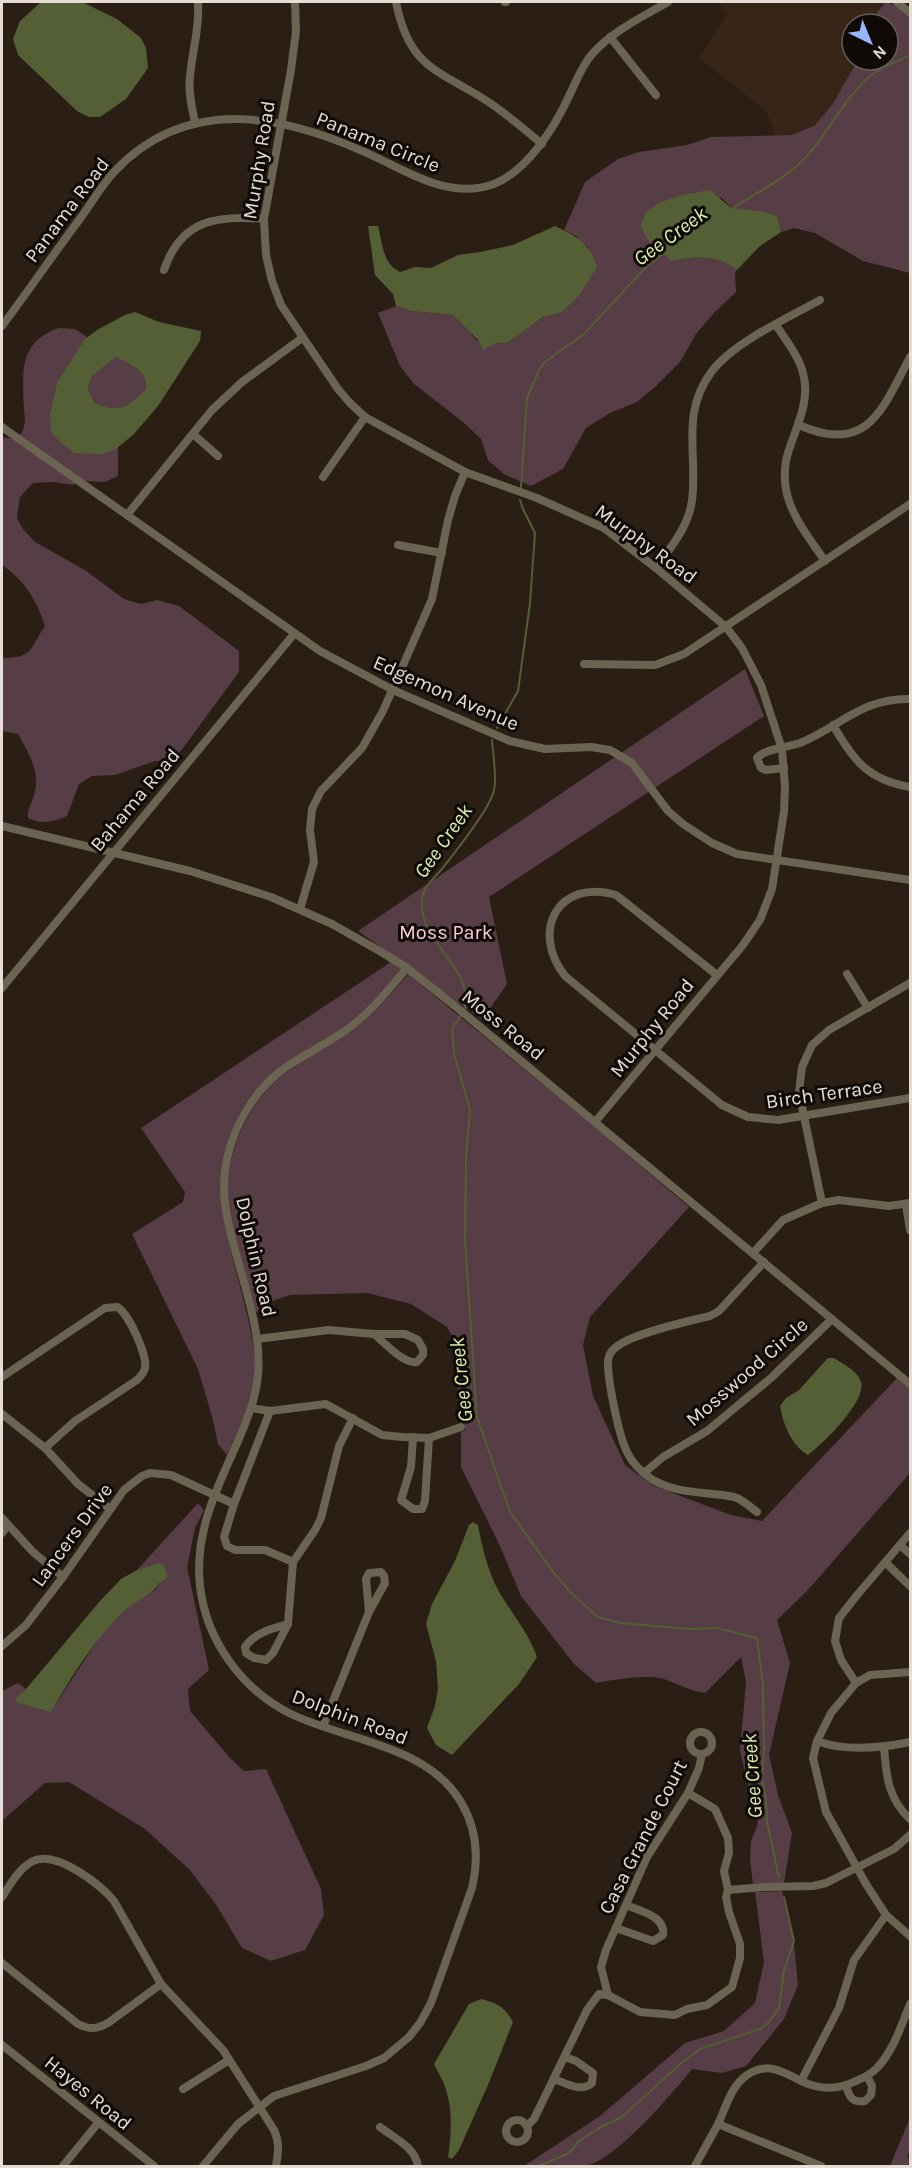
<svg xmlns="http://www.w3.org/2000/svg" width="912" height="2168" font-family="Karla,sans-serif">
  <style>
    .built { fill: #372618 }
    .green { fill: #573d45 }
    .water { fill: #545f35; fill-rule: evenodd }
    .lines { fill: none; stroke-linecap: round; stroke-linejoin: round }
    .stream { stroke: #545f35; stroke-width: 2 }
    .minor { stroke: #6b6452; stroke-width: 8 }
    .labels { text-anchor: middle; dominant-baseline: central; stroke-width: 6; stroke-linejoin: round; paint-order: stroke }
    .street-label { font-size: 20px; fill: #e5ddd6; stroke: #0f0a06 }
    .park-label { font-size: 20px; fill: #facbd9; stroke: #0f0a06 }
    .water-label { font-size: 21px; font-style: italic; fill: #dbefa8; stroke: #0f0a06 }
  </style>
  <rect width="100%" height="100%" fill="#2a1e15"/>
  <path class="built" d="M718,2H886L877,12L875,24H852V60H858L832,105L814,126L791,135H775L767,112L699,58L727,14Z"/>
  <g class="green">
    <path d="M886,2L897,6L910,17V273L863,261L815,233L794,228L781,232L777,216L731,208L722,198L695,192L657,205L671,261C696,256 716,254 737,270L735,273L736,292L714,313L696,334L680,362L655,387L637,402L610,413L586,428L563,469L531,486L504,474L488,460L481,439L463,422L414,384L400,366L378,313L396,306L411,311L453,315L467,328L476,340L494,344L509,342L543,317L561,313L578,297L586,283L588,247L581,242L576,236L564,230L585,182L618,159L639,152L687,145L711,137L791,135L814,126L832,105L858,60H888V24H875L877,12Z"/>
    <path d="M59,328L75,329L87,337L57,382L50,414L116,449L118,447V476L105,482L85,481L20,435C26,428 25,418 24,408C23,372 18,342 59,328Z"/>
    <path d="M116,356C130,364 147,370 146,389C127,407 120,414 94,402L88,389L92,376Z"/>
    <path d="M2,437L13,439L75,483L74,485L53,482L33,483L20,497L17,518L23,529L35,542L85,570L124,599L141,604L157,600L179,606L239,651V672L180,752L167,761H155L115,775L92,776L79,784L67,816C54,822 42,825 28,818C27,810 32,803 34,795C41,772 29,754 18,734L2,731V658C34,658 29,649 45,626C37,600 24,580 2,565Z"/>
    <path d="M745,669L764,716L489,897L507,984L482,1020L358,931Z"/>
    <path d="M391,962L401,969C384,989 368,1009 347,1024C308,1052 264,1069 240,1113C205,1177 228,1237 244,1302C250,1326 256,1350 255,1374C252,1403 239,1429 227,1455L218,1444L213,1420L198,1369L132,1234L183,1202L185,1192L141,1128Z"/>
    <path d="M408,974L596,1128L689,1207L590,1317L583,1345L593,1396L625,1465L654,1486L731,1515L762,1521L897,1378L910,1389V1473L808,1590L777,1620L790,1663L769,1755L778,1795L792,1833L784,1883L753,1884L750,1860L751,1841L758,1824L740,1751L746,1682L741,1657L705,1693C690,1691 678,1684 664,1679C645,1674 615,1680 596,1683L574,1664L521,1596L500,1546L461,1467V1432L466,1430L463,1423H460L457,1381L458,1347L447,1327L411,1304L367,1293L290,1295L266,1303L255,1314C246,1279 234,1243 229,1207C223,1156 246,1101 288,1071C309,1056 333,1045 354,1029C375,1013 391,994 408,974Z"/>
    <path d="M198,1503L204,1510L195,1528L187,1567L209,1670L188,1689L190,1711L230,1758L244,1771L266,1769L321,1889L324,1915L305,1950L271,1961L242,1948L217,1906L190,1870L145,1829L69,1782L45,1783L2,1821V1691L18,1683L26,1689L17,1697L51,1711L105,1629L132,1604L156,1589L159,1583L168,1578L162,1564L137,1570Z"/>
    <path d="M782,1891L793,1935L798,1985L784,2019L746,2066L722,2073L692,2069C671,2095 619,2156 589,2165C574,2168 541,2166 524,2166L600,2116L685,2043L724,2031L755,2003L764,1962L755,1892Z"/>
    <path d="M910,2118V2150L907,2157L910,2159L908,2166H890Z"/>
  </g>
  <g class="water">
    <path d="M41,2H82L117,19L141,38L146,48L148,68L126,99L100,117H89L77,111L18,55L13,39L20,21Z"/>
    <path d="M710,190L731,208L764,212L777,216L781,232L760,246L737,270C716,254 696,256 671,261L648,240L641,226C642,222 644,216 646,213C657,199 694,192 710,190Z"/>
    <path d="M368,226H378C383,244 382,263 400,272L415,267L431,268L458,255L480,252L513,245L555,226C575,235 591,244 597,267L578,297L561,313L543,317L509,342L494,344L483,350L479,341L453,315L411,311L396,306L393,294L375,275Z"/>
    <path d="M135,312L159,322L201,331L200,341L158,406L134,434L116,449L102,454L74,453L59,441L51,431L50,414L57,382L85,339L97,330L125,315ZM116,357C130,364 147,370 146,389C127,407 120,414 94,402L88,389L92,376Z"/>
    <path d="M828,1358H834C843,1364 858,1371 861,1382C867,1401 822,1445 808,1455C792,1446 783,1424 780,1406L786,1398L799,1390Z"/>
    <path d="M473,1522L478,1525C482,1547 487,1567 497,1588C510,1612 528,1631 537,1657L519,1684L452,1755L436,1745L427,1728L435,1706L438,1689L436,1661L426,1624L432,1604L455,1561L469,1525Z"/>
    <path d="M159,1563L163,1564L168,1578L159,1583C155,1593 137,1600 128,1608C98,1634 71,1677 51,1712L15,1702L17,1697L26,1689L100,1601L121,1579L137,1570Z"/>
    <path d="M481,1999C497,2003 505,2007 513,2022L488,2085L459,2150L452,2159L448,2157C451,2136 453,2110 446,2090C444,2081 438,2073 434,2064L469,2004Z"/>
  </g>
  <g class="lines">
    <g class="stream">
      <path d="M732,209C756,192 783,181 804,159C830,133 843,97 873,74C884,65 898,62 910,55"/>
      <path d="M521,487L527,398L539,370L546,361L584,334L648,265L664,253"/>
      <path d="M497,728L518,691L530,603L535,533L523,509L520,500"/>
      <path d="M464,1011C476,967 418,944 422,900C423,887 433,879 441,870C453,855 491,807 494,790C497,779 493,753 492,740"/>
      <path d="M461,1015L452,1029L454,1053L470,1110L466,1157L465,1241L477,1417L510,1512L551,1569L569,1591L598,1617L620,1623L691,1629L717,1628L757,1638L763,1686L764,1751L762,1779L766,1798L767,1822L779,1878"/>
      <path d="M539,2166L569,2153L580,2140L601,2127L622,2117L679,2065L700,2049L760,2029L768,2023L779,2008L784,1971L794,1941L784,1897"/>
    </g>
    <g class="minor">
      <path d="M295,2L296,31L291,70L264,219L266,255L272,281L281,305L338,389L349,402L365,417L465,472L537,498L604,528L656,568L713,616L726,627L742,648L761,685L782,749L785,787L784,811L772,889L760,920L743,945L595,1122"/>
      <path d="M396,2C409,68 437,69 487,101C507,114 524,129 542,144"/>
      <path d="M505,2H506"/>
      <path d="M897,2L910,13"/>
      <path d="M610,37L656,95"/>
      <path d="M195,123C192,108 188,92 190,77C192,51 200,28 198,2"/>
      <path d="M164,270C181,220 216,215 264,219"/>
      <path d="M776,325C785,339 799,356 803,373C810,398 799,421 791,444C772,492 799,524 825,561"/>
      <path d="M2,326C29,290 55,252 82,216C92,202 102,185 114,172C192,89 297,118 386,162C420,179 455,198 494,184C527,171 555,127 569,96C576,82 582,65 593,53C613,31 642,17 668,2"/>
      <path d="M799,425C868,456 883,408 910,357"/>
      <path d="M2,427L320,651L393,690L510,741L545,749L591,747L610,750L632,763L668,811L683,824L712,843L737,854L910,880"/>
      <path d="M193,434L218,456"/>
      <path d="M323,477L365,417"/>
      <path d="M127,515L212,410L242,382L302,338"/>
      <path d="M398,545L442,553"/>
      <path d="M656,568C671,547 689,526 692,500C698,452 680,414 712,371C734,342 788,318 820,300"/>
      <path d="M584,664L655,665L684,654L910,504"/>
      <path d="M833,725C853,760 868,780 910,787"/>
      <path d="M784,768L766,770L761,768L757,758C764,749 788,747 800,743C841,726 862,698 910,699"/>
      <path d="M2,826L190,871L271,897L332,924L383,953L407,968L455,1006L910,1384"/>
      <path d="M300,909L314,862L310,830L312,809L321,791L362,748L383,711L432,599L448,520L455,496L465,472"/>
      <path d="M847,974L868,1008"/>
      <path d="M717,975L616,895C558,878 530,931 565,976L722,1105L748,1117L778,1120L910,1098"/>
      <path d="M2,988L294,634"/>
      <path d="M822,1203L799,1092L802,1067L812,1045L829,1030L910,983"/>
      <path d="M906,1205L910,1230"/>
      <path d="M753,1253L783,1220L822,1203L839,1200L889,1206L910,1203"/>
      <path d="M257,1339L329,1330L374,1334H405L418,1340L423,1349V1355L417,1362C403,1364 385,1343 374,1334"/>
      <path d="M2,1377L105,1308L117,1307C128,1312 148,1356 145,1368C144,1373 140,1377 137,1380L75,1421L45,1448"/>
      <path d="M251,1408L270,1411L326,1404L382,1435L402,1437L429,1438L461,1427"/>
      <path d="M270,1411L234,1504L224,1537L227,1546L235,1550H265L293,1562"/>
      <path d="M2,1414L45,1448L78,1484L110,1509"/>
      <path d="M413,1437L411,1467L401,1500L413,1509H422L425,1501L429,1438"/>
      <path d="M644,1473L663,1457L707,1431L771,1378L832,1319"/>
      <path d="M757,1512C750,1507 742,1499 734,1497C707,1491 679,1495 653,1480C644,1474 633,1464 628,1454C619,1438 607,1378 608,1360C609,1355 611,1351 615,1348C630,1334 689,1321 710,1316L719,1311L764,1262"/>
      <path d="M2,1518L33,1552L63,1577"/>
      <path d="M2,1533L8,1525"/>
      <path d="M900,1545L910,1554"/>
      <path d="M886,1563L910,1586"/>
      <path d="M288,1624C273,1628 254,1633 245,1647L246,1653L254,1658L266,1660L273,1653L288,1624L293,1562L315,1530L321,1518L339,1446L353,1418"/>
      <path d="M2,1646L26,1625L63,1577L124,1490L142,1476L150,1473L171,1475L234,1504"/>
      <path d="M910,1672L870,1675L856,1683L831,1713L817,1741L813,1758L826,1812L866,1884L886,1915L910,1936"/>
      <path d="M856,1683L841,1660L835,1641L839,1618L858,1594L910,1533"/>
      <path d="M323,1726L369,1612L385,1583L384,1576L381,1572L369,1573L366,1579L369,1612"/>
      <circle cx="701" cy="1743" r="11"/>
      <path d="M817,1741C846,1752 881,1748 910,1742"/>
      <path d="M884,1747C886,1775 888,1799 910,1819"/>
      <path d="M728,1890L765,1887L813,1886L826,1883L894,1849L910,1835"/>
      <path d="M2,1897C10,1885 19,1868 33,1861C56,1850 100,1884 114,1901L161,1984L223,2050L274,2130C280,2143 278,2153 276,2166"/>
      <path d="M616,1928L653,1941L663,1935C666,1916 640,1911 626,1905"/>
      <path d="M2,1963L78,2024C90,2030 97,2029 108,2023L161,1984"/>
      <path d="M608,1995L601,1967L606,1950L647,1857L688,1793L699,1768L702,1754"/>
      <path d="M2,2045L154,2166"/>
      <path d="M554,2079C565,2083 582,2093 592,2083L593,2073L576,2061L565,2057"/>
      <path d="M801,2081L839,2008L854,1960L886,1915"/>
      <path d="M846,2085C849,2097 852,2103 865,2101L871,2095L872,2086L867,2076"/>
      <path d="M183,2089L229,2060"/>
      <circle cx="517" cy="2131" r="11"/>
      <path d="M718,2124L821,2166"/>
      <path d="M527,2126L534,2119L587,2010L599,1994L608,1995L640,2012L675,2015L687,2009L707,2005L732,1987L740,1958V1944L729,1912L726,1897L728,1890L724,1871L729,1853L728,1838L715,1809L688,1793"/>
      <path d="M380,2127C394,2138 415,2147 418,2166"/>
      <path d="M63,2166L98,2123"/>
      <path d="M203,2166L238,2124L274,2096L366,2066L384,2058L409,2037L420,2023L431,2003L472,1888C479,1858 477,1830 462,1804C429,1745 347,1741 291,1714C242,1690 206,1640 200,1586C194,1533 217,1488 238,1441C247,1420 256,1398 258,1375C263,1322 234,1263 226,1210C217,1156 242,1099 286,1067C307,1053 330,1042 350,1027C373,1010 389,989 407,968"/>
      <path d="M695,2166C702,2153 710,2139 717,2126C726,2108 730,2087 747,2075C773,2058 789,2078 811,2085C827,2090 842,2088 856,2081C863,2078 870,2075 876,2069C893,2052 901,2026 910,2004"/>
    </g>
  </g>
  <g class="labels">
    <g class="street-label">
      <text transform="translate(378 142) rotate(22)">Panama Circle</text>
      <text transform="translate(259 160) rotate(-81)">Murphy Road</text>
      <text transform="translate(67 210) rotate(-53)">Panama Road</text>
      <text transform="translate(646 544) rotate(36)">Murphy Road</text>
      <text transform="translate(446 693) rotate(24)">Edgemon Avenue</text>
      <text transform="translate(135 800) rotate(-50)">Bahama Road</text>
      <text transform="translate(503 1025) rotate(39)">Moss Road</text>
      <text transform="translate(652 1028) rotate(-51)">Murphy Road</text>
      <text transform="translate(824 1094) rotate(-8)">Birch Terrace</text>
      <text transform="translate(256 1257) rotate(77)">Dolphin Road</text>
      <text transform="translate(747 1372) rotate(-41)">Mosswood Circle</text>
      <text transform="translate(72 1535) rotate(-54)">Lancers Drive</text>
      <text transform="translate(350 1717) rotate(21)">Dolphin Road</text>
      <text transform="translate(643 1837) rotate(-63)">Casa Grande Court</text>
      <text transform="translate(88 2093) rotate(39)">Hayes Road</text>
    </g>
    <g class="park-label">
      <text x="446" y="932">Moss Park</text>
    </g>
    <g class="water-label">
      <text transform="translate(670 236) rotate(-36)">Gee Creek</text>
      <text transform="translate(443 841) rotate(-55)">Gee Creek</text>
      <text transform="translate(461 1380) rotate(-96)">Gee Creek</text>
      <text transform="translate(752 1776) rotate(-94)">Gee Creek</text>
    </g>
  </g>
  <rect width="912" height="2168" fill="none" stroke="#e5ddd6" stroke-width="6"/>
  <g transform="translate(870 42) rotate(137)"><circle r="28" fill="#0f0a06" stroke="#655e59" stroke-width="1.5"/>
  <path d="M0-4.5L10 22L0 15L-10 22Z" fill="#97b6fd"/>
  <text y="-9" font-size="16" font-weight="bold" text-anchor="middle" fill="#e5ddd6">N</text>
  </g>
</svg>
